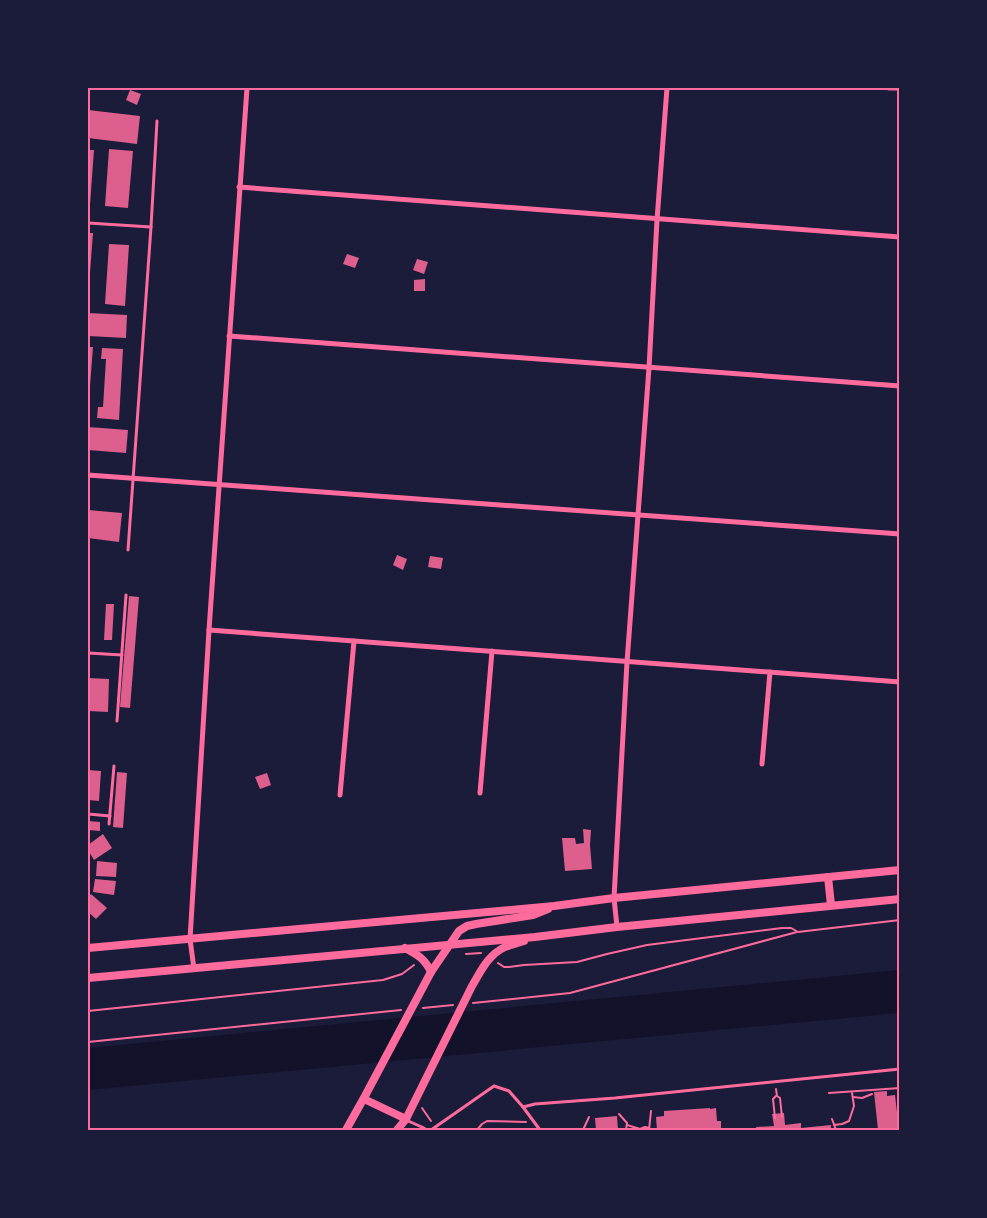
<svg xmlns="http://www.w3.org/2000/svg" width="987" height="1218" font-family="Overpass,sans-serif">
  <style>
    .water { fill: #12122b }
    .building { fill: #dd5f8e }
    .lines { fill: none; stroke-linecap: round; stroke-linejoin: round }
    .path { stroke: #ff6b9d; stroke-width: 2 }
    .service { stroke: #ff6b9d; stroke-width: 3 }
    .minor { stroke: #ff6b9d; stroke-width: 5 }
    .secondary { stroke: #ff6b9d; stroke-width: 8 }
    .neatline { fill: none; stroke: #ff6b9d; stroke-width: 2 }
  </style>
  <rect width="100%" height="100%" fill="#1b1b3a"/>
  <path class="water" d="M899,970V1013L88,1090V1048Z"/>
  <g class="building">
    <path d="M130,90L141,94L137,105L126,100Z"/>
    <path d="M88,110L140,116L137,144L88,138Z"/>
    <path d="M109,149L133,151L128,208L105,206Z"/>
    <path d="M88,150H94L90,205L88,204Z"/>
    <path d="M88,233H93L89,286H88Z"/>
    <path d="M109,244L129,245L125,306L105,304Z"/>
    <path d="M347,254L359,258L355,268L343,264Z"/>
    <path d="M417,259L428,262L424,274L413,270Z"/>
    <path d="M425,279V291H414V280Z"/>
    <path d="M88,313L127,315L126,338L88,336Z"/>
    <path d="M88,347H93L89,399H88Z"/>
    <path d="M102,348L123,349L119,420L97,418L98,407H103L106,359H101Z"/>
    <path d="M88,427L128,430L126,453L88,450Z"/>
    <path d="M88,510L122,513L119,542L88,538Z"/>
    <path d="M397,555L407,559L403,570L393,565Z"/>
    <path d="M430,556L443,558L441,569L428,567Z"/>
    <path d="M129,596L139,597L130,708L120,707Z"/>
    <path d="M106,604H114L112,640H104Z"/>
    <path d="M88,678L109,679L108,712L88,711Z"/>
    <path d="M88,770L101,771L99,801L88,800Z"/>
    <path d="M117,772L127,773L123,828L113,827Z"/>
    <path d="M267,773L271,785L260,789L255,777Z"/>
    <path d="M88,821L100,822V831L88,830Z"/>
    <path d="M583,829L591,830L590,845L592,869L565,871L562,838H575L576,844L584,843Z"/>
    <path d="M103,834L112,848L94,860L88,850V845Z"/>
    <path d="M97,861L117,863L116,877L96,876Z"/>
    <path d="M95,879L116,881L114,895L93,892Z"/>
    <path d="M91,894L107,908L96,919L88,912V898Z"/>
    <path d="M887,1091V1096L895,1095L899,1130H878L874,1092Z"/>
    <path d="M710,1108V1109L716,1108L717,1121H721V1130H657L656,1117L664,1116V1111Z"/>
    <path d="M784,1113L785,1125L801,1123V1128L831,1125V1130H757L756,1127L774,1126L772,1114Z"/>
    <path d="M617,1116L618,1130H596L595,1118Z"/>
  </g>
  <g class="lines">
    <g class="path">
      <path d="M466,954L481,953"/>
      <path d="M498,963L504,967H509L524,965L577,962L607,954L647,945L782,928H791L798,932L900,920"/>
      <path d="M473,1003L570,993L797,932"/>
      <path d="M423,1008L453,1005"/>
      <path d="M88,1011L383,980L402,974L414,965"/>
      <path d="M88,1042L401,1010"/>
      <path d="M776,1089L777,1096L780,1098L782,1117"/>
      <path d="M829,1093L900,1088"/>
      <path d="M853,1097L862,1098L872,1094"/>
      <path d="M422,1108L431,1121"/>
      <path d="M619,1114L627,1123L626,1130"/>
      <path d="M775,1118L773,1099L776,1096"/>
      <path d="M832,1119L836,1130"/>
      <path d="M627,1125L640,1129L645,1127L649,1128"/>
      <path d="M834,1125L842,1124L849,1121L854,1106L852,1093"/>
      <path d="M477,1130L482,1124L487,1121L526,1122"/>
      <path d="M583,1130L589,1117"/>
      <path d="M649,1130L651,1111"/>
    </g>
    <g class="service">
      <path d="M88,223L151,227"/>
      <path d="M128,550L151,227L157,121"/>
      <path d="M88,653L122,655"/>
      <path d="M117,721L126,595"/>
      <path d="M88,814L110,816"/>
      <path d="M109,824L114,766"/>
      <path d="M523,1107L540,1130"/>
      <path d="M406,1120L424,1128L426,1130"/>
      <path d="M431,1130L494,1086L509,1091L523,1107L535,1104L615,1098L900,1069"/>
    </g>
    <g class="minor">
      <path d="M889,88H900"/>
      <path d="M239,187L900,237"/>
      <path d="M229,336L900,386"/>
      <path d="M88,475L900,534"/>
      <path d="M209,630L900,682"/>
      <path d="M762,764L770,672"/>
      <path d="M480,793L492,651"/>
      <path d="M340,795L354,641"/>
      <path d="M617,927L614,898L627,662L649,368L657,220L667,88"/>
      <path d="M194,969L190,939L209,630L247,88"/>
    </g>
    <g class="secondary">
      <path d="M828,877L831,905"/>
      <path d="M88,948L554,906L614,898L900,870"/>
      <path d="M405,948C418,955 425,959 431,972"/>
      <path d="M88,978L535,937L617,927L900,899"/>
      <path d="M364,1099L406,1119"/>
      <path d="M346,1130L365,1096L431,972L459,931L467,926L476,924L533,915L548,909"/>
      <path d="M397,1130L406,1119L472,986C481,971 488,955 505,947C511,945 518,943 524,941"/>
    </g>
  </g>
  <rect width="987" height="1218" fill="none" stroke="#1b1b3a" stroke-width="178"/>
  <rect x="89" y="89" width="809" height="1040" class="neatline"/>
</svg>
